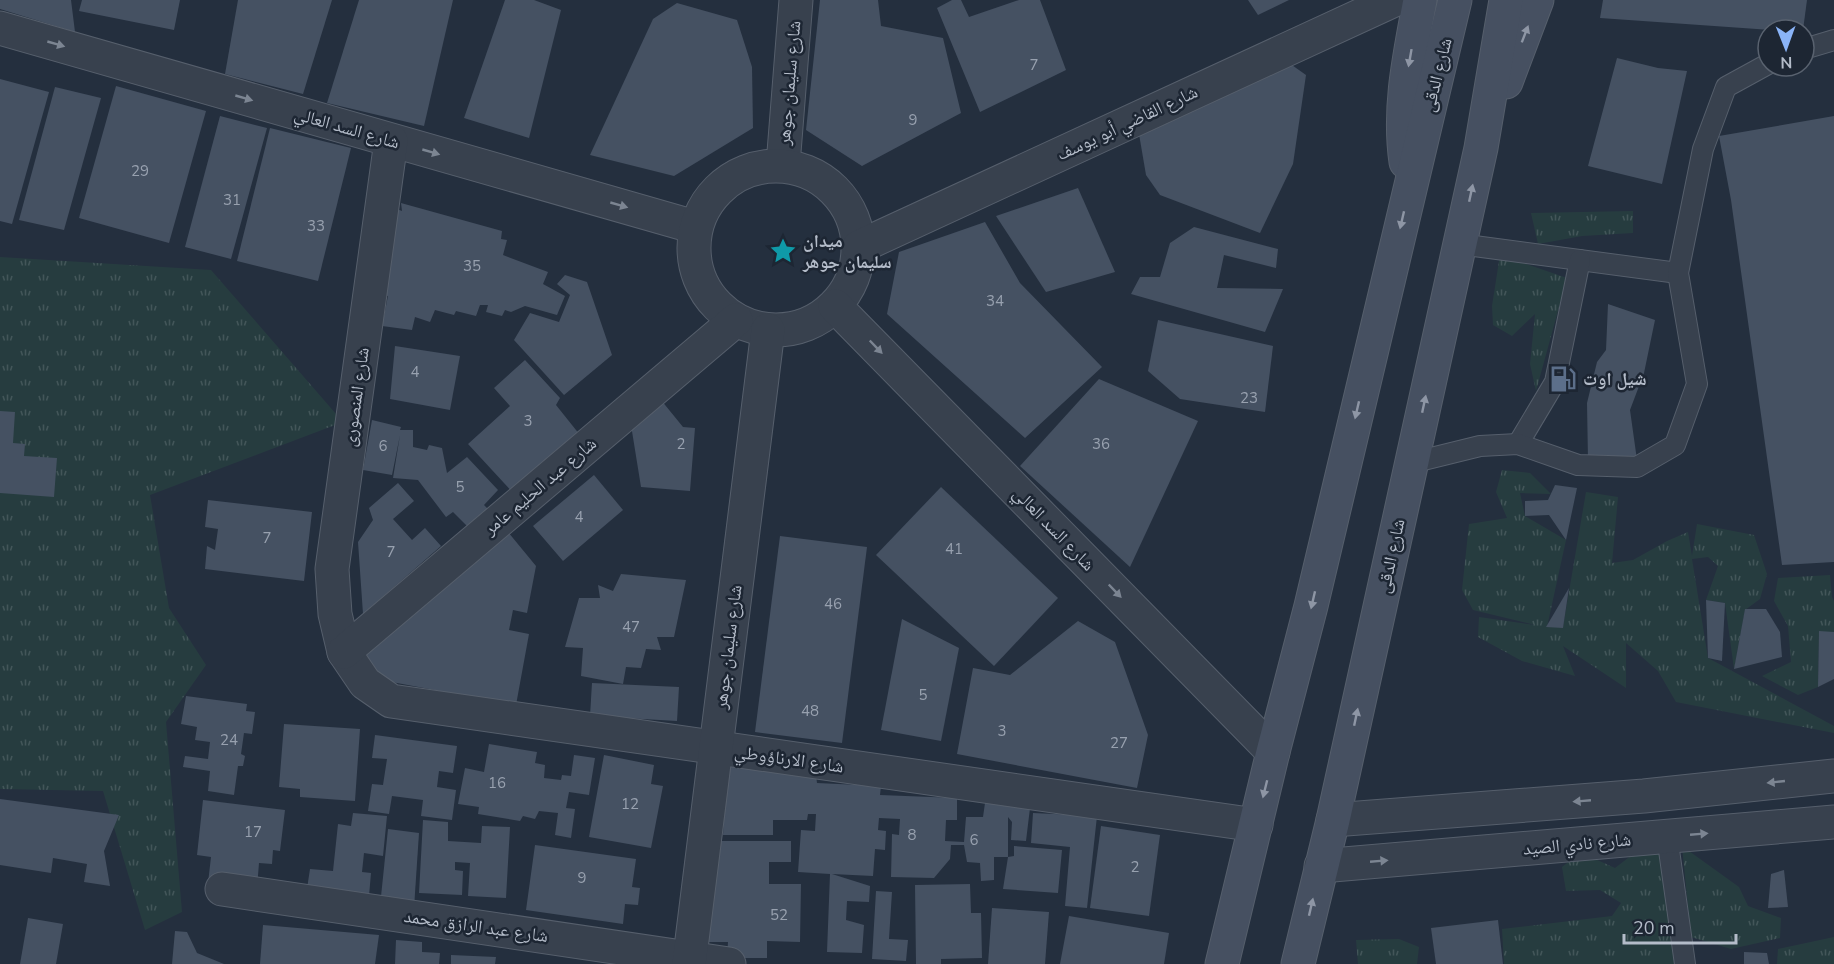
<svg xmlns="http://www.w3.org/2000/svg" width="1834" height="964" font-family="'Nunito Sans','Noto Naskh Arabic',sans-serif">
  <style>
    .grass { fill: url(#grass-tufts) }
    .building { fill: #455162 }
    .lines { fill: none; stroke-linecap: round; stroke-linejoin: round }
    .lane-casing { stroke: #565f6c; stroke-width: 22 }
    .street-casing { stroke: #565f6c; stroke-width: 35 }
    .secondary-casing { stroke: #565f6c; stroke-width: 35 }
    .lane { stroke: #38414e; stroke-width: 20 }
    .street { stroke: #38414e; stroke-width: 33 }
    .secondary { stroke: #465061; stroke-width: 33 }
    .oneway { fill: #8e96a5 }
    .oneway2 { fill: #7c8592 }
    .labels { text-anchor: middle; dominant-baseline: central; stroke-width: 5; stroke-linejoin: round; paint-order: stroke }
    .number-label { font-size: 15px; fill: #98a1af }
    .street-label { font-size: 18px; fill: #b4bcc9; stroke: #1d2633 }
    .poi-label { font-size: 18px; font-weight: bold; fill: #b4bcc9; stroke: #1d2633; text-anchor: start }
  </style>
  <defs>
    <pattern id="grass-tufts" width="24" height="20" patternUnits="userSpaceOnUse" patternTransform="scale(1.5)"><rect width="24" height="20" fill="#263c3f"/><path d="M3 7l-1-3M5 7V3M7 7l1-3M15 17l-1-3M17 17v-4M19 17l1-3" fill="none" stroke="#435659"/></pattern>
  </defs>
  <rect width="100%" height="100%" fill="#242f3e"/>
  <g class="grass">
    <path d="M1633,211V233L1582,236L1538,244L1531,213Z"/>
    <path d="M1500,255L1567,278L1536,391L1530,364L1535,314L1512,336L1493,325L1492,306Z"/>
    <path d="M0,257L211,270L343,422L150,495L169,608L206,665L166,722L182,912L145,930L103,791L0,789Z"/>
    <path d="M1502,470L1530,473L1551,494L1520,493L1525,516L1566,540L1547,627H1563L1586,492L1618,497L1612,563L1633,560L1667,541L1688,532L1692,556L1697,524L1754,535L1767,574L1760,599L1745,610L1734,669L1725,603L1706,600L1718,566L1708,557L1692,559L1708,658L1834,726V733L1676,702L1658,671L1626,643V688L1563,646L1575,676L1522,661L1478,637L1479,617L1535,625L1473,610L1462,590L1469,524L1507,518L1496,492Z"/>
    <path d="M1830,575L1832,597L1834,601V632H1819L1818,687L1798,695L1762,676L1791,662L1788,626L1774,601L1778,578Z"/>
    <path d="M1645,845L1661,846L1679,964H1504L1502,929L1612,916L1621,903L1600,890L1566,891L1562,867L1576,856L1595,859L1615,868Z"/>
    <path d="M1682,846L1739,887L1748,906L1781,918L1780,938L1731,949L1691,937Z"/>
    <path d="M1834,937V964H1777L1778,949Z"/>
    <path d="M1399,939L1419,947L1417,964H1358L1356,940Z"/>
  </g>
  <g class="building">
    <path d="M0,0H71L75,32L0,9Z"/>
    <path d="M82,0H180L174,30L79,11Z"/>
    <path d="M238,0H332L303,94L225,74Z"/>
    <path d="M359,0H453L424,126L327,103Z"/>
    <path d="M505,0H534L561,10L529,138L464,118Z"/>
    <path d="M820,0H878L881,26L943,38L961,113L862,166L806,130Z"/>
    <path d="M952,0H961L969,17L1019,0H1040L1066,70L980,112L937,8Z"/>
    <path d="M1248,0H1289L1258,15Z"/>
    <path d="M1603,0H1807L1803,30H1771L1600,18Z"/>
    <path d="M677,3L737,20L752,67L753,128L674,176L590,155L653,19Z"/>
    <path d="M1617,58L1658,68L1687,71L1662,184L1588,166Z"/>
    <path d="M1289,63L1306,75L1293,164L1260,233L1160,195L1146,175L1139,134Z"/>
    <path d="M0,79L49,92L12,224L0,221Z"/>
    <path d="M116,86L206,111L169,243L79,218Z"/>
    <path d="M55,87L101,98L64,230L19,220Z"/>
    <path d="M220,116L267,128L231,259L185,247Z"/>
    <path d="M1834,116V562L1782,565L1731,200L1719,136Z"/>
    <path d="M270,128L351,148L318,281L237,261Z"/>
    <path d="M1078,188L1115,272L1046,292L996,216Z"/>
    <path d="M401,203L502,231L501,239L507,240L503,255L548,272L543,284L565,296L557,315L525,306L511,312L505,310L502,316L486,312L488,305H480L476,316L456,311L454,315L435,310L430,322L415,317L412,330L382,326L388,296L381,295L392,207L402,211Z"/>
    <path d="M985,222L1020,283L1102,367L1025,438L887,314L899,252Z"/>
    <path d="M1194,227L1278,249L1276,268L1224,255L1217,288L1283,289L1265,332L1131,294L1140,277H1160L1170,243Z"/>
    <path d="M565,275L587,282L612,355L564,395L514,340L530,313L559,322L570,295L557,284Z"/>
    <path d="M1608,304L1655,320L1644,373L1630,410L1637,460L1588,461L1587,403L1597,362L1606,350Z"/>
    <path d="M1158,320L1273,346L1265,412L1180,399L1148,371Z"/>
    <path d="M395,346L460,356L450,410L390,399Z"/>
    <path d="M525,360L560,398L556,405L580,435L515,495L468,444L510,406L494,388Z"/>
    <path d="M1099,379L1198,421L1130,567L1020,466Z"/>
    <path d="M661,400L683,427L695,428L690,491L641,487L631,425Z"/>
    <path d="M0,411L15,412L13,443L25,444L24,456L57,458L54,497L0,493Z"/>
    <path d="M372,420L401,427L400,430H413V447L427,450L429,445L442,448L447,473L467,457L498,490L484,505L494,515L474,533L453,512L446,517L418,480L393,478L400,435L392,475L363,470Z"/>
    <path d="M594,475L623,510L563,561L533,526Z"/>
    <path d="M398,483L414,501L393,519L412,540L425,528L441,546L363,614L358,542L373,520L369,508Z"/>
    <path d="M1555,485L1577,488L1566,540L1549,515L1525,516V501L1548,500Z"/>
    <path d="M941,487L1058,598L994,666L876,555Z"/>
    <path d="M208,500L312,512L304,581L205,569L207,546L215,550L218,529L205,527Z"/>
    <path d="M508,532L536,566L527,613L513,610L509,630L529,634L516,705L370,678L361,655Z"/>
    <path d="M780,536L867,547L842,743L755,732Z"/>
    <path d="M621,574L686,580L674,637H657L661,650L646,649L641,668L626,667L623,684L581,676L583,648L565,647L579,598H600L598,585L613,591Z"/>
    <path d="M1569,588L1563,628L1546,627Z"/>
    <path d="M1706,600L1725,603L1722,661L1708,658Z"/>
    <path d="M1745,609H1766L1780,632L1782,657L1734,669Z"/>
    <path d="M902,619L959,648L941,741L881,730Z"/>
    <path d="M1078,621L1115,642L1148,735L1137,788L957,754L973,668L1010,675Z"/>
    <path d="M1819,631L1834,632V679L1818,687Z"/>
    <path d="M592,683L679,687L677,721L590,716Z"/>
    <path d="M186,696L247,704L246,711L255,712L252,734L244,733L241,754L245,756L243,766H238L234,795L208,791L210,771L183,767L185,756L208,759L210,742L195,740L197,727L181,724Z"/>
    <path d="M284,724L360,729L355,801L300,797V789L279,787Z"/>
    <path d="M375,735L457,746L453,773L439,771L437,787L456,790L452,820L421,816L423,800L392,796L389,814L368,811L372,784L383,785L387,759L372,758Z"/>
    <path d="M489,744L537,752L535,763L545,765L544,778L561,780L562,775L571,776L574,755L595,758L589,795L569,792L566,808L575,809L571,838L555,835L558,813L539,811L535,819L523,816L520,821L478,814L479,807L458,804L465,768L484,772Z"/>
    <path d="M604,755L654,765L651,784L663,786L651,848L589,837Z"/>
    <path d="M727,767L799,768L816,775L817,783L881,786L880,795L957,798V820H946L945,841L964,842L966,817H983L985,803L1030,808L1026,841L1011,840L1012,822L1008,817V857H994V880L981,881L980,863L967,862L964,845H951L950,859L934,878L891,877L892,834L899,835L900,819L879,818L878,830L886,831L885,850L875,849L873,876L832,874L870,886L869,902L847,901L846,920L864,925L862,953L827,952L830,874L798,872L801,830L815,831L816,814H808L807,820H773V835H723L724,818H718Z"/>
    <path d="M0,799L119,815L104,851L110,886L84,882L87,864L53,858L51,873L0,865Z"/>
    <path d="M203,800L285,810L280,851L273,850L272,864L259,863L257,888L208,883L211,857L197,855Z"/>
    <path d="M353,813L387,816L383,856L364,853L362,872L371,873L369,896L306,895L310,869L333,871L338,824L351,826Z"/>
    <path d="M1033,813L1097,816L1087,908L1065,906L1070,847L1031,843Z"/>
    <path d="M423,820L448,822V841L481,843L482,826L510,827L506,898L468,896L470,863L455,862V870L463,871L462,895L419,893Z"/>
    <path d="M1101,826L1160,835L1149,916L1090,908Z"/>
    <path d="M388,829L419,833L414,908L380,906Z"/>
    <path d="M709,841H791V862H769V884H801L800,942L767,941V958H727L728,942H708Z"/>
    <path d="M535,845L636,859L632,887L640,888L638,905L625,904L623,924L526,910Z"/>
    <path d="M1014,846L1062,850L1058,893L1003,889L1008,857L1014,856Z"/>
    <path d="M1784,870L1788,907L1768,908L1771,874Z"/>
    <path d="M970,884L971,913H981L982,958L941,959V964H916L915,885Z"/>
    <path d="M876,891L892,892L889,939L908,940L906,961L872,959Z"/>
    <path d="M992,908L1049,912L1045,964H988Z"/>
    <path d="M1069,916L1169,933L1164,964H1060Z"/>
    <path d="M28,918L63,924L56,964H20Z"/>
    <path d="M1498,920L1503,964H1436L1431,928Z"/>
    <path d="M263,925L379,935L375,964H260Z"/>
    <path d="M175,931L187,932L197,953L224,964H172Z"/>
    <path d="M396,940L422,942V952L440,953L439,964H395Z"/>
    <path d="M1744,952L1767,953L1769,964H1744Z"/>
    <path d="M451,955L496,957L495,964H451Z"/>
  </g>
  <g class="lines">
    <g class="lane-casing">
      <g id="lane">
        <path d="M1804,49L1834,40"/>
        <path d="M1459,244L1678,273"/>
        <path d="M1518,444L1555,382L1580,260"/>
        <path d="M1411,463L1480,446L1518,444L1578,465L1637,467L1675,445L1697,384L1678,273L1703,149L1726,87L1768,64"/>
        <path d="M1667,836L1685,964"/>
      </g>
    </g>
    <g class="street-casing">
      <g id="street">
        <path d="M0,28L695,227"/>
        <path d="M391,141L332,569L335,614L344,652L365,683L391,701L1256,825"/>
        <path d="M783,165L796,0"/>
        <circle cx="776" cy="248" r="82"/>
        <path d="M859,247L1394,0"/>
        <path d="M835,306L1273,752"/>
        <path d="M344,652L736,320"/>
        <path d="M1333,820L1644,796L1834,776"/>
        <path d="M1321,866L1834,822"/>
        <path d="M222,889L729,964"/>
        <path d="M689,964L768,330"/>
      </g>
    </g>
    <g class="secondary-casing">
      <g id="secondary">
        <path d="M1506,82L1537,0"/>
        <path d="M1406,162C1398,107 1410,54 1420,0"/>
        <path d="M1222,964L1273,752L1311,606L1455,0"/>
        <path d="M1298,964L1333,820L1481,148L1506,0"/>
      </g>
    </g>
    <use href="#lane" class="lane"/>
    <use href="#street" class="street"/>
    <use href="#secondary" class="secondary"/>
  </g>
  <defs><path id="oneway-solid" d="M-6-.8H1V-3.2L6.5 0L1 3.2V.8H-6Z" transform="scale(1.5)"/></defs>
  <g class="oneway">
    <use href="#oneway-solid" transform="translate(1525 34) rotate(-69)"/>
    <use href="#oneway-solid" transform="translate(1410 58) rotate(100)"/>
    <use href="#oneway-solid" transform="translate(1471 193) rotate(-78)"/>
    <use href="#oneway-solid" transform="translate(1402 220) rotate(103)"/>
    <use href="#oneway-solid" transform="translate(1424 404) rotate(-78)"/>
    <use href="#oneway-solid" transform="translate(1357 410) rotate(103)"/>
    <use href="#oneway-solid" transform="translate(1313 600) rotate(103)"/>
    <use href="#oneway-solid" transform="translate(1356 717) rotate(-78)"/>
    <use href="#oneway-solid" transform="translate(1265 789) rotate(104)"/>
    <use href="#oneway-solid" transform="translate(1311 907) rotate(-77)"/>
  </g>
  <g class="oneway2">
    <use href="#oneway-solid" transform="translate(56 44) rotate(16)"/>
    <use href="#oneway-solid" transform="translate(244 98) rotate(16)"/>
    <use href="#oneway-solid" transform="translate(431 152) rotate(16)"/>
    <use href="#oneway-solid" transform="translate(619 205) rotate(16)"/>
    <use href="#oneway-solid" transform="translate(876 347) rotate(46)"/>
    <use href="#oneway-solid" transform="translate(1115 591) rotate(46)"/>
    <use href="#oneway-solid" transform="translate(1776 782) rotate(174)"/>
    <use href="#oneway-solid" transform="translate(1582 801) rotate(175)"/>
    <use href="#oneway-solid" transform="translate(1699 834) rotate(-5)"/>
    <use href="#oneway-solid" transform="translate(1379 861) rotate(-5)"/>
  </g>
  <defs>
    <g id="sight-bare" transform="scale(2.07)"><path d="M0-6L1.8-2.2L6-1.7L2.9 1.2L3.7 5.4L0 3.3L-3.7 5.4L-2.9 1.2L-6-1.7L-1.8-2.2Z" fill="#0f9aa8" stroke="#1d2633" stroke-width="2.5" paint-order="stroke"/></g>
    <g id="fuel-bare" transform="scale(2.07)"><path d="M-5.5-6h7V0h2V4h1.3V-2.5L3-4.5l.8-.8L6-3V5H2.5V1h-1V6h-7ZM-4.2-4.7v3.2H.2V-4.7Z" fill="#5c6f8a" stroke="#1d2633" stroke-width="2.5" paint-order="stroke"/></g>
  </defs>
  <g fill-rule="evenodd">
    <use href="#sight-bare" x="783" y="251"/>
    <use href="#fuel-bare" x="1563" y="379"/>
  </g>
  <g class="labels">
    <g class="number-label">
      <text x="1034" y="65">7</text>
      <text x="913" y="120">9</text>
      <text x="140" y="171">29</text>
      <text x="232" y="200">31</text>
      <text x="316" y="226">33</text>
      <text x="472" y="266">35</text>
      <text x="995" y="301">34</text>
      <text x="415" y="372">4</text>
      <text x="1249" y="398">23</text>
      <text x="528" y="421">3</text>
      <text x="681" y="444">2</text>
      <text x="1101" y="444">36</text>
      <text x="383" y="446">6</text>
      <text x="460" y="487">5</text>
      <text x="579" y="517">4</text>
      <text x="267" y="538">7</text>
      <text x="954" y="549">41</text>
      <text x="391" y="552">7</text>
      <text x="833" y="604">46</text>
      <text x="631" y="627">47</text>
      <text x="923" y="695">5</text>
      <text x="810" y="711">48</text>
      <text x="1002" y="731">3</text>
      <text x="229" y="740">24</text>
      <text x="1119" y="743">27</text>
      <text x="497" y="783">16</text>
      <text x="630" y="804">12</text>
      <text x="253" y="832">17</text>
      <text x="912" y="835">8</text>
      <text x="974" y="840">6</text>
      <text x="1135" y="867">2</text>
      <text x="582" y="878">9</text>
      <text x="779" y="915">52</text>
    </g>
    <g class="street-label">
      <text transform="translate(1437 75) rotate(-76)">شارع الدقى</text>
      <text transform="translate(789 83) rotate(-85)">شارع سليمان جوهر</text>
      <text transform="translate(1127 123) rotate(-25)">شارع القاضي أبو يوسف</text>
      <text transform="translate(347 128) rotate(16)">شارع السد العالي</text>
      <text transform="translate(356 397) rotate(-82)">شارع المنصورى</text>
      <text transform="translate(540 486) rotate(-40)">شارع عبد الحليم عامر</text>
      <text transform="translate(1054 529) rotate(46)">شارع السد العالي</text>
      <text transform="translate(1391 556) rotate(-78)">شارع الدقى</text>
      <text transform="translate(728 647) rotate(-83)">شارع سليمان جوهر</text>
      <text transform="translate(789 759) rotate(8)">شارع الارناؤوطي</text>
      <text transform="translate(1577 844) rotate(-5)">شارع نادي الصيد</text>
      <text transform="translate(476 926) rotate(8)">شارع عبد الرازق محمد</text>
    </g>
    <g class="poi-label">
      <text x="803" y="241">ميدان<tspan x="803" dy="21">سليمان جوهر</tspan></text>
      <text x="1583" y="379">شيل اوت</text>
    </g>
  </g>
  <g transform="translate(1786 48) rotate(179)"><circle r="28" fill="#1d2633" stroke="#59626f" stroke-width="1.5"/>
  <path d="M0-4.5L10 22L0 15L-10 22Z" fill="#8ab4f8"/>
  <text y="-9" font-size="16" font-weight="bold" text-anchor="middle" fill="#b4bcc9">N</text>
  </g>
  <path d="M1624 934v9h112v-9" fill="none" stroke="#b4bcc9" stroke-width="3"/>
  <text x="1633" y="934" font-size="18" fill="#b4bcc9" stroke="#1d2633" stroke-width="4.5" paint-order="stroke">20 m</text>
</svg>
